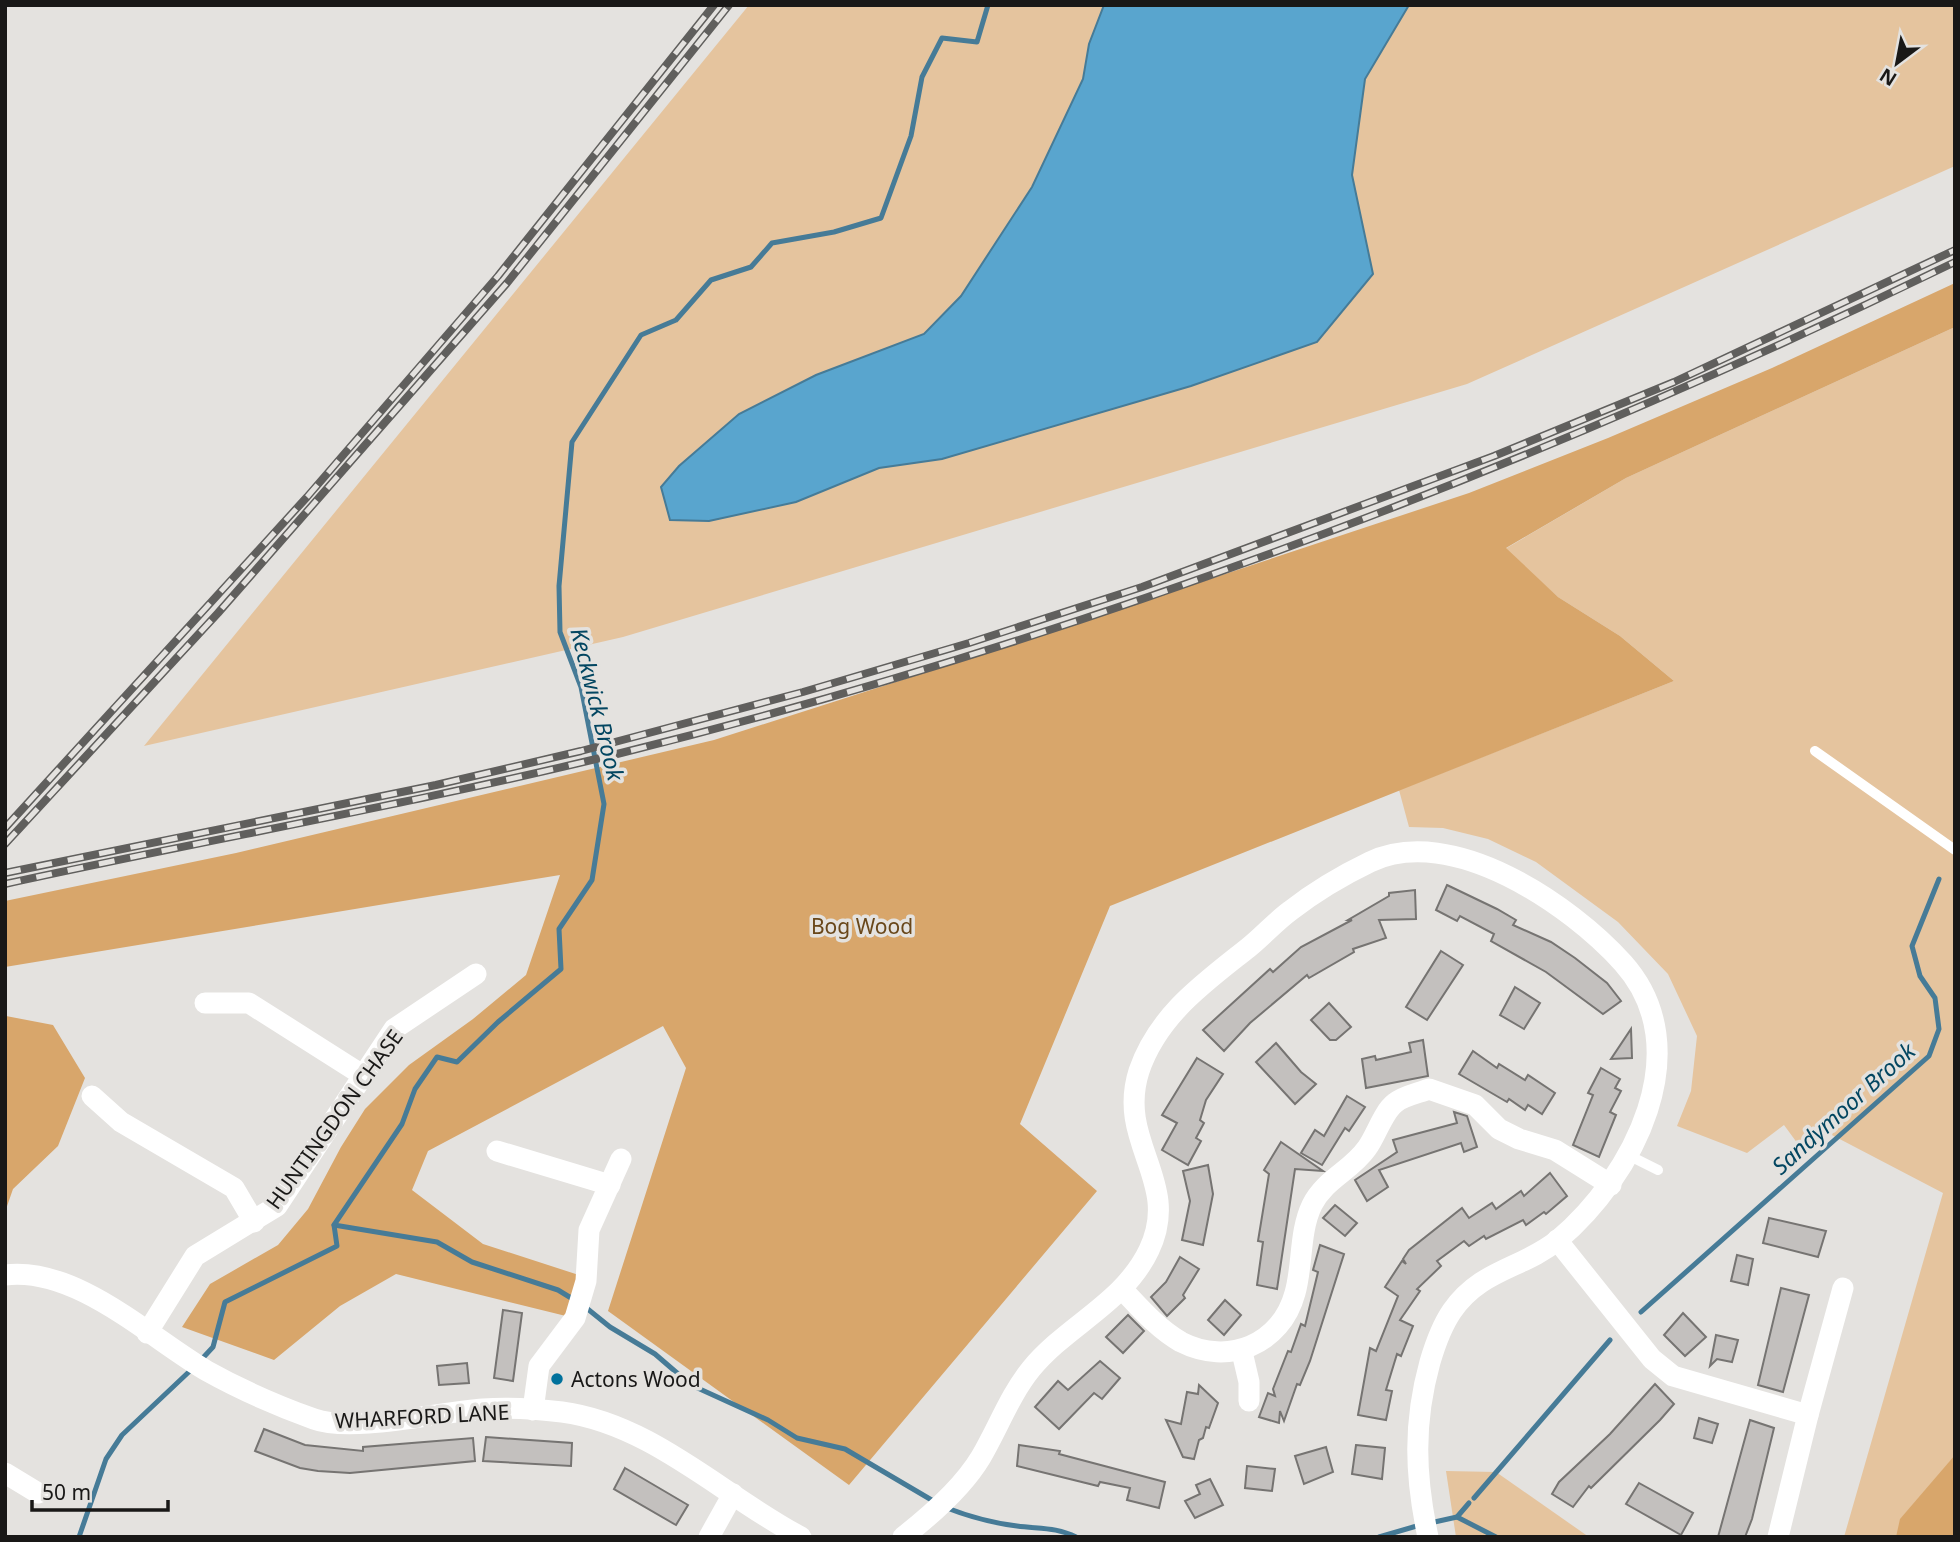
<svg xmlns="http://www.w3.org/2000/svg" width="1960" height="1542" font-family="'Noto Sans',sans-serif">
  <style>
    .green { fill: #e5c49e }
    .forest { fill: #d8a66b }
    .water { fill: #59a5ce; stroke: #467b97; stroke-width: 2 }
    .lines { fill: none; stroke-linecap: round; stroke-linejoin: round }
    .stream { stroke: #467b97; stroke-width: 5 }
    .building { fill: #c3c0be; stroke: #767472; stroke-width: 2 }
    .service { stroke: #fff; stroke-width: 10 }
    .minor { stroke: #fff; stroke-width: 21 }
    .rail-casing { stroke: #605f5d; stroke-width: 8 }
    .rail { stroke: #e4e2df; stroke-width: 5; stroke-dasharray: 16; stroke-linecap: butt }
    .poi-dot { fill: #00719c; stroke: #e4e2df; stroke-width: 2.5 }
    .labels { text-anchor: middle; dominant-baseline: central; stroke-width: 7; stroke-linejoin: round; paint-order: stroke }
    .park-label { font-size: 21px; fill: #69471a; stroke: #e4e2df }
    .street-label { font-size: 21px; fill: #191817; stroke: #e4e2df }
    .poi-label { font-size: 21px; fill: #191817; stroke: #e4e2df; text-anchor: start }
    .water-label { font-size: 23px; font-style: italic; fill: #034661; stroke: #e4e2df }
  </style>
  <rect width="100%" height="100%" fill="#e4e2df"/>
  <g class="green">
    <path d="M749,5H1104L1089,44L1083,79L1032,187L961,296L924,334L816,375L709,521L796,502L879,468L942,459L1191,386L1317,342L1373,274L1352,175L1365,79L1409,5H1955V166L1467,384L623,637L144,746Z"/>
    <path d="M1955,327V1537H1844L1943,1193L1830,1134L1806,1155L1784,1125L1747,1153L1677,1126L1691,1091L1697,1036L1668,974L1618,922L1536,862L1488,839L1443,828L1409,827L1399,790L1674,681L1620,636L1558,597L1505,549L1626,478Z"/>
    <path d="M1446,1471L1496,1472L1589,1537H1456Z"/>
  </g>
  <g class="forest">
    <path d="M1955,283V327L1626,478L1506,548L1558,597L1620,636L1674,681L1110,906L1020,1124L1097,1191L849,1485L608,1311L686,1068L663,1026L428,1151L412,1190L483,1244L585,1277L574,1318L396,1274L340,1306L274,1360L182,1327L210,1284L278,1245L308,1209L341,1147L365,1109L409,1065L473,1019L526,975L560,875L5,967V901L236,853L714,740L1002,648L1469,493L1608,438L1772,368Z"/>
    <path d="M6,1016L53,1025L85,1078L58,1146L13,1189L5,1212Z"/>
    <path d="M1955,1455V1537H1896L1900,1519Z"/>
  </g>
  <path class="water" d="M1104,5H1409L1365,79L1352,175L1373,274L1317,342L1191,386L942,459L879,468L796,502L709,521L670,520L661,487L679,466L739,414L816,375L924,334L961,296L1032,187L1083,79L1089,44Z"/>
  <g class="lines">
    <g class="stream">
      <path d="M334,1225L437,1242L472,1262L558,1290L576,1301"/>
      <path d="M584,1306L610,1327L655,1354L691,1385L768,1420L797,1438L845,1449L935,1502"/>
      <path d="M1641,1312L1929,1056L1939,1029L1935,998L1920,976L1912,946L1939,879"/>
      <path d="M200,1361L213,1347L225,1302L337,1246L334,1225L402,1124L415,1089L437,1057L457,1062L498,1022L561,969L559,929L592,880L604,804L581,687L560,632L559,586L572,442L641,335L676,320L711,280L751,267L772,243L834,232L881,218L911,136L922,77L942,38L977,42L988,5"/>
      <path d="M1474,1498L1610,1340"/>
      <path d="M947,1508C970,1517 993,1523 1017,1526C1038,1529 1057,1527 1076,1537"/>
      <path d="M1457,1517L1496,1537"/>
      <path d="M1430,1523L1457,1517L1469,1503"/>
      <path d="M79,1537L106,1459L122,1435L193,1368"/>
      <path d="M1379,1537L1420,1525"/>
    </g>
  </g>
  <g class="building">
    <path d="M1447,885L1497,909L1516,920L1513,925L1551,942L1575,958L1607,983L1621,1001L1603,1014L1546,972L1491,941L1494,934L1460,916L1457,921L1436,910Z"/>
    <path d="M1415,890L1416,919L1379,920L1386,938L1353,949L1354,952L1309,978L1307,975L1250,1023L1224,1051L1203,1030L1270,969L1273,972L1301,947L1352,920H1348L1389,896V893Z"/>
    <path d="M1441,951L1463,965L1427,1020L1406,1007Z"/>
    <path d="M1515,987L1540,1003L1524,1029L1500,1015Z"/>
    <path d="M1329,1003L1351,1027L1336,1040H1330L1311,1020Z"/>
    <path d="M1631,1029L1632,1058L1611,1059Z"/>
    <path d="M1423,1040L1428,1076L1366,1088L1362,1059L1375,1056L1376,1060L1411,1052L1409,1043Z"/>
    <path d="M1276,1043L1301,1072L1316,1084L1295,1104L1256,1062Z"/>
    <path d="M1473,1051L1497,1068L1499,1064L1525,1080L1528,1075L1555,1093L1542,1114L1528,1105L1525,1110L1509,1099L1507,1102L1459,1074Z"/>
    <path d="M1197,1058L1223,1074L1206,1100L1200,1120L1204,1123L1196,1138L1201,1141L1188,1165L1162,1150L1177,1123L1162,1115Z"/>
    <path d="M1601,1068L1620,1079L1615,1088L1621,1091L1610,1112L1616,1115L1599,1157L1573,1145L1593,1095L1588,1093Z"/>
    <path d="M1347,1096L1365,1107L1349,1131L1345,1128L1322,1165L1301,1153L1315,1130L1324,1136Z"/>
    <path d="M1454,1112L1467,1116L1477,1147L1464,1152L1461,1143L1379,1170L1388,1187L1367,1201L1355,1180L1397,1152L1393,1140L1457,1123Z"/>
    <path d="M1281,1142L1323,1171L1295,1169L1277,1289L1257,1285L1263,1242L1258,1241L1269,1174L1264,1170Z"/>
    <path d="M1208,1165L1213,1194L1203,1245L1182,1240L1190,1201L1183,1171Z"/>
    <path d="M1550,1173L1567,1196L1546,1214L1544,1212L1526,1225L1523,1220L1486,1239L1484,1236L1469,1246L1464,1241L1437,1261L1441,1266L1417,1289L1420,1291L1400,1320L1413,1326L1401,1356L1397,1354L1386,1390L1392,1391L1386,1420L1358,1415L1370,1348L1376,1351L1398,1296L1385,1287L1402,1261L1406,1264L1403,1259L1409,1250L1462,1208L1469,1218L1492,1203L1496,1209L1521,1191L1524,1196Z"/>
    <path d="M1335,1205L1357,1223L1345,1236L1323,1218Z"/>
    <path d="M1769,1218L1826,1231L1818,1257L1763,1243Z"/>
    <path d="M1320,1245L1344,1254L1310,1361L1300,1385L1297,1384L1284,1421L1280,1411L1279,1423L1259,1417L1268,1393L1275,1396L1273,1389L1288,1351L1291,1352L1301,1324L1305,1326L1318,1272L1313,1270Z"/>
    <path d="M1737,1255L1753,1259L1748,1285L1731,1281Z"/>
    <path d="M1180,1257L1199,1269L1183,1295L1185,1298L1167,1316L1151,1297L1166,1282Z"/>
    <path d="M1781,1288L1809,1295L1783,1392L1758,1385Z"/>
    <path d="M1225,1300L1241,1315L1224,1335L1208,1320Z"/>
    <path d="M503,1310L522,1313L513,1381L494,1378Z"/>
    <path d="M1683,1313L1706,1337L1685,1356L1664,1335Z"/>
    <path d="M1128,1315L1144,1331L1123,1353L1106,1337Z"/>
    <path d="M1716,1335L1738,1340L1732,1362L1717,1359L1710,1366Z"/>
    <path d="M1100,1361L1120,1378L1102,1399L1094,1393L1059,1429L1035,1407L1058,1381L1068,1390Z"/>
    <path d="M467,1363L469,1383L439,1385L437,1366Z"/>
    <path d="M1655,1384L1674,1404L1660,1420L1591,1488L1589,1486L1573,1507L1552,1494L1559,1482L1610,1434Z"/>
    <path d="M1199,1385L1218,1403L1209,1428L1206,1427L1203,1438L1199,1440L1194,1459L1183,1457L1166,1420L1181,1424L1187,1392L1198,1394Z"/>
    <path d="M1699,1418L1718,1424L1712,1443L1694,1438Z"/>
    <path d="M1750,1420L1774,1428L1752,1519L1745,1537H1718Z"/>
    <path d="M264,1429L305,1445L363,1451V1447L473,1438L475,1461L350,1473L318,1471L300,1468L255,1451Z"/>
    <path d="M486,1437L572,1443L571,1466L483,1461Z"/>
    <path d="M1019,1445L1060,1451L1059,1454L1165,1482L1159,1508L1127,1500L1130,1488L1100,1482L1098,1486L1017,1466Z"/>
    <path d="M1356,1445L1385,1448L1382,1479L1352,1474Z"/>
    <path d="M1326,1447L1333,1472L1304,1484L1295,1456Z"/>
    <path d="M1247,1466L1275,1469L1272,1491L1245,1488Z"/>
    <path d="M625,1468L688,1505L676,1525L614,1489Z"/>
    <path d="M1210,1479L1223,1505L1195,1518L1185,1501L1200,1494L1196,1485Z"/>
    <path d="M1639,1483L1693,1513L1681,1535L1626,1504Z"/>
  </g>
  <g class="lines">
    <g class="service">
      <path d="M1815,751L1955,850"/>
      <path d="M1628,1155L1658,1170"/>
    </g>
    <g class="minor">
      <path d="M205,1003H249L364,1076"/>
      <path d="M92,1096L121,1122L234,1188L254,1222"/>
      <path d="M497,1151L610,1185"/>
      <path d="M1557,1240L1652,1359L1673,1376L1808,1415L1843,1288"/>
      <path d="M5,1275C76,1266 149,1337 207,1371C241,1390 278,1406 314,1419C351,1433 440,1412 483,1409C508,1407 537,1409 562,1412C652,1424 723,1496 801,1537"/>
      <path d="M1122,1289C1140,1308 1158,1329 1181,1342C1228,1366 1281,1345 1295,1293C1303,1265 1299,1232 1312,1205C1325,1179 1351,1171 1367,1148C1376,1136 1383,1112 1395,1103C1403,1096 1419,1093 1429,1089L1475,1105L1499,1129L1519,1139L1555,1150L1611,1185"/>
      <path d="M147,1333L195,1256L277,1206L394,1029L476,974"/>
      <path d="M1242,1352L1249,1382V1401"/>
      <path d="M533,1410L539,1366L575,1318L586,1281L589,1230L621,1159"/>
      <path d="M5,1473L38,1493"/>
      <path d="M709,1537L733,1494"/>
      <path d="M903,1537C930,1516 963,1487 981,1457C998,1428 1010,1395 1031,1369C1067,1325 1124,1303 1149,1250C1182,1181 1116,1143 1139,1071C1158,1015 1204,983 1248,948C1263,936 1275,922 1290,911C1313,893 1343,875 1370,862C1452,823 1571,905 1623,963C1700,1049 1633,1177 1558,1240C1522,1269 1481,1269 1452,1311C1441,1327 1435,1345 1430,1362C1413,1423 1415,1476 1428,1537"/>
      <path d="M1778,1537L1808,1415"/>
    </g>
    <g class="rail-casing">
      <g id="rail">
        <path d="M5,828L307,497L498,276L714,5"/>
        <path d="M5,844L218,613L507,283L729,5"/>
        <path d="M5,873L436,785L581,751L803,692L969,643L1142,587L1494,456L1674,382L1955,250"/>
        <path d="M5,884C210,839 417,803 621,753C1081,639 1529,469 1955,262"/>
      </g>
    </g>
    <use href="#rail" class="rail"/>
  </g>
  <circle class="poi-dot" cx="557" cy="1379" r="7"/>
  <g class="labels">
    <g class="park-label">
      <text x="862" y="926">Bog Wood</text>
    </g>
    <g class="street-label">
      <text transform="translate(334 1119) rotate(-54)">HUNTINGDON CHASE</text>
      <text transform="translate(422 1416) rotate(-3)">WHARFORD LANE</text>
    </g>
    <g class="poi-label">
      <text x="571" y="1379">Actons Wood</text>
    </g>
    <g class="water-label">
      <text transform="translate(598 704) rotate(76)">Keckwick Brook</text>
      <text transform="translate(1843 1108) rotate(-42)">Sandymoor Brook</text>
    </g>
  </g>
  <rect width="1960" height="1542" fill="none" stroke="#191817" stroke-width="14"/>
  <g transform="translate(1897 63) rotate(212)" stroke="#e4e2df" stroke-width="5" paint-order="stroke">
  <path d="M0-5L12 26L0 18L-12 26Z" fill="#191817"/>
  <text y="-10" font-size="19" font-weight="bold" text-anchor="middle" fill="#191817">N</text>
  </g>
  <path d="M32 1500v10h136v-10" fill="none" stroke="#191817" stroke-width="3.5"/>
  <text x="42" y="1500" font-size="21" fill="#191817" stroke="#e4e2df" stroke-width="5" paint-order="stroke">50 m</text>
</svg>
